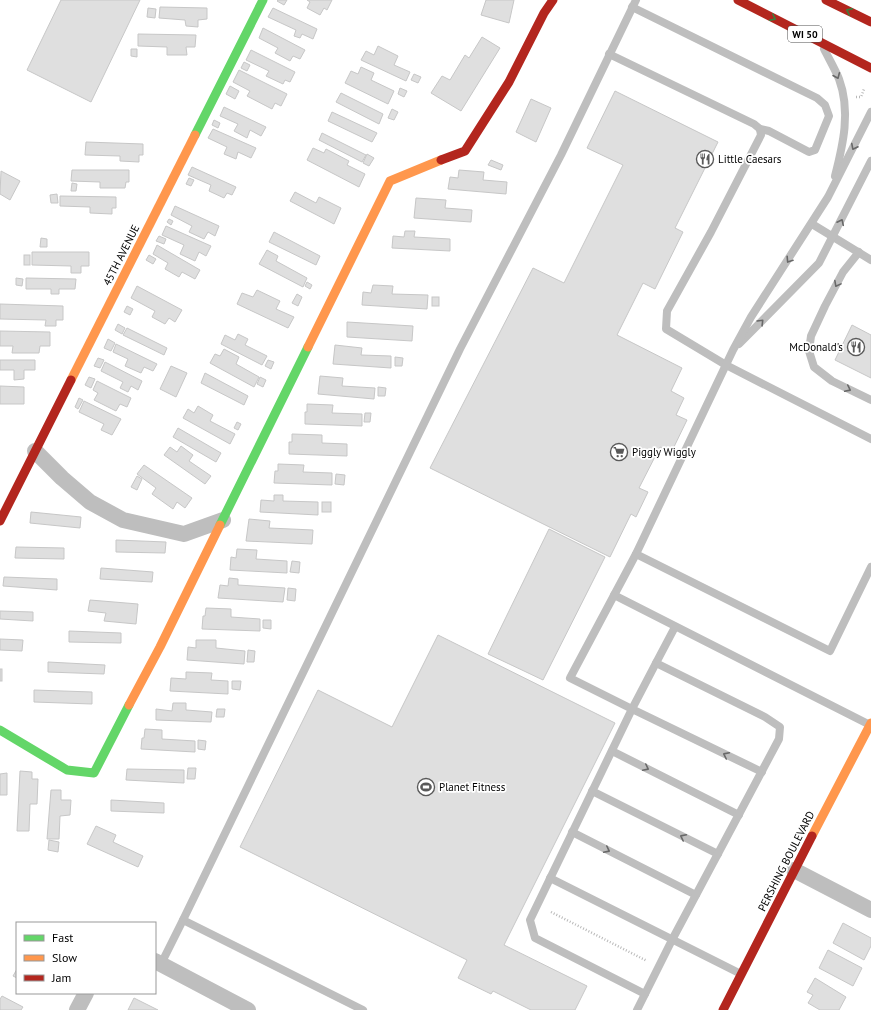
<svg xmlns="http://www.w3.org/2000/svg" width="871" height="1010" font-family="'PT Sans',sans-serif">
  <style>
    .building { fill: #dfdfdf; stroke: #c7c7c7 }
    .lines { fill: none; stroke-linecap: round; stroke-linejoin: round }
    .path { stroke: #b9b9b9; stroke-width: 2.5; stroke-dasharray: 1 2; stroke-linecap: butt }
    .lane { stroke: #bebebe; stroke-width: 8 }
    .street { stroke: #bebebe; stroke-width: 16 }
    .fast { stroke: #63d668; stroke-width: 9 }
    .slow { stroke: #ff974d; stroke-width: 9 }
    .jam { stroke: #b3261e; stroke-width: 9 }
    .oneway { stroke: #3b803e }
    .oneway2 { stroke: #686868 }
    .labels { text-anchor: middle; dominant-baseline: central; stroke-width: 3.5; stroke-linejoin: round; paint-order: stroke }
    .shield { fill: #fff; stroke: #4c4c4c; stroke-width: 1 }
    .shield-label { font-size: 10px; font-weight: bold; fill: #000 }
    .poi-label { font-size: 11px; fill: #000; stroke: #fff; text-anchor: start }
    .street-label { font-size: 11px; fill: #000; stroke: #fff }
  </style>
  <rect width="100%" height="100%" fill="#fff"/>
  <g class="building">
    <path d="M61,0H140L91,102L27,70Z"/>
    <path d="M278,0H287L284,5L277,1Z"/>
    <path d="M307,0H332L327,10L324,8L320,15L307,8L310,2Z"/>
    <path d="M486,0H514L509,23L481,15Z"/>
    <path d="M160,7L207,8V19L198,20V27L186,26L185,20L159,18Z"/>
    <path d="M148,8L156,9L155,18L147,17Z"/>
    <path d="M273,8L317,29L313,39L302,34L300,38L294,36L296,30L268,17Z"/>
    <path d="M263,28L305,50L300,59L293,56L290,61L275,53L278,48L259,38Z"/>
    <path d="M138,34L196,35L195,47H186L187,55H167V47L138,46Z"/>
    <path d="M482,37L500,48L461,111L431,93L442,76L450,80L465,55L469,58Z"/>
    <path d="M378,46L398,56L394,65L410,72L406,81L361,60L366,51L374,55Z"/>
    <path d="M131,49H137V57L131,56Z"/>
    <path d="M251,50L295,72L290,82L285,80L283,84L266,76L269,71L246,60Z"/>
    <path d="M244,62L250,65L247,71L241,68Z"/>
    <path d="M361,67L374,73L371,80L394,91L388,104L345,83L351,71L358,74Z"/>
    <path d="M239,70L287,94L281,106L275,103L272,109L247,96L250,91L233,82Z"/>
    <path d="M414,74L421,77L418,83L411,80Z"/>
    <path d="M230,86L239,91L235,99L226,94Z"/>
    <path d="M400,88L407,91L404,97L398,94Z"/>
    <path d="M615,91L718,142L675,228L683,232L655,289L643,283L617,335L682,368L671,391L684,398L676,415L687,420L671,453L660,447L639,488L648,492L636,517L631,514L610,557L430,468L533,268L564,283L623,165L587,148Z"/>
    <path d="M341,93L383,114L379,124L336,102Z"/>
    <path d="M531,99L551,108L536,142L516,132Z"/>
    <path d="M224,107L266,127L261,136L250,130L247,138L234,131L238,124L220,116Z"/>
    <path d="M392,109L398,112L394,120L388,118Z"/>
    <path d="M332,112L377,133L372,142L328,121Z"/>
    <path d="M214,120L220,123L218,128L212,125Z"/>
    <path d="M213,129L256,148L251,158L238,152L236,159L224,154L227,147L208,138Z"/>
    <path d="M322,133L366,155L362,162L319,140Z"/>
    <path d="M86,142L143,144V155H139V162L120,161V156L85,155Z"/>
    <path d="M313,148L324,153L326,149L349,161L347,165L365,174L359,187L307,160Z"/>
    <path d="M367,154L374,158L369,166L363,163Z"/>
    <path d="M491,160L503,165L501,170L488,165Z"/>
    <path d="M192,167L236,187L232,195L227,193L224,198L209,191L211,185L188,175Z"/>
    <path d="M72,170H129V182H126L125,188H100V182L71,181Z"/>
    <path d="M459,170L484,172L483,180L507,182L506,194L448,189L450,177L458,178Z"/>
    <path d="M1,171L20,181L10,200L0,194Z"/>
    <path d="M189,178L194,180L191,186L186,184Z"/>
    <path d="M72,183L77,184L76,191H71Z"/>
    <path d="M295,192L316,203L319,197L341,208L334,224L290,201Z"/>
    <path d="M57,194L58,203H51L50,195Z"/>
    <path d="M60,196L116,197V208H112V214L90,213V207L60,206Z"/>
    <path d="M416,198L446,200L445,208L472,210L471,222L414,218Z"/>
    <path d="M175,206L219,226L215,236L208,232L204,239L189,232L192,226L171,215Z"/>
    <path d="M169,219L173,221L171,225L167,222Z"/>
    <path d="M166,226L211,246L206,256L199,252L195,261L180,254L184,245L162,235Z"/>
    <path d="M405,231H415L414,237L450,239V251L392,248L393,236L404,237Z"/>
    <path d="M274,232L320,256L316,265L269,242Z"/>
    <path d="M159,236L166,239L164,244L156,241Z"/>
    <path d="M41,238L47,239V247H40Z"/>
    <path d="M157,245L200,270L195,279L182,272L179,277L165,269L168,263L153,254Z"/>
    <path d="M267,250L278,256L276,261L307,278L303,287L259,264Z"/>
    <path d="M32,252H89V266H81V273H71V266L32,265Z"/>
    <rect x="24" y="255" width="6" height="10"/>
    <path d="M149,255L156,259L153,264L146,260Z"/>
    <path d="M16,278L23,279L22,286L16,285Z"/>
    <path d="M26,278L76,279L75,289H59V294H51V289H26Z"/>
    <path d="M307,282L312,285L310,289L305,286Z"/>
    <path d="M373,285L393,286L392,294L428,295L427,309L362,305L363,292L371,293Z"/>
    <path d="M137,286L182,310L175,322L169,318L165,324L152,317L155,311L131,298Z"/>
    <path d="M257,290L280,301L276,309L294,317L288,328L237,304L242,293L253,297Z"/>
    <path d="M297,294L302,297L298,306L292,303Z"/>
    <rect x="432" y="297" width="7" height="9"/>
    <path d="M0,304L63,306V320H56V326H45L46,320L0,319Z"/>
    <path d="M127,306L133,309L130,315L124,312Z"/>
    <path d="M347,322L413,326L412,341L347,337Z"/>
    <path d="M118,324L125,328L122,334L115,330Z"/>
    <path d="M852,325L871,335V378L835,360Z"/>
    <path d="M127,328L167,348L164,355L123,335Z"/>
    <path d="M0,331L50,332V346H40L39,353H12L13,346H0Z"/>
    <path d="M238,334L248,339L245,345L267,356L262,365L221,344L225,335L235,340Z"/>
    <path d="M108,339L115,343L111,351L104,348Z"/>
    <path d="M116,344L157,364L153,371L144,367L141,373L125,366L128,359L113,352Z"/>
    <path d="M335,345L362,348L361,355L391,356V368L333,364Z"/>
    <path d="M224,349L239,357L236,364L259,377L254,387L210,363L215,354L220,356Z"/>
    <path d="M395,357L403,358L402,366H395Z"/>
    <path d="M98,358L104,360L100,368L94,366Z"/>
    <path d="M0,360H35V370H24V379L14,380V370H0Z"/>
    <path d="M268,360L274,362L271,369L265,366Z"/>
    <path d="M105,362L142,381L138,390L131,386L128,392L120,388L123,382L101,371Z"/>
    <path d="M171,366L187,373L176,397L160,389Z"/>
    <path d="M205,373L248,396L244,405L201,383Z"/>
    <path d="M320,376L343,378L342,386L375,388L374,399L318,394Z"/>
    <path d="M89,377L95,379L91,388L85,385Z"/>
    <path d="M260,377L266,380L263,387L257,384Z"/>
    <path d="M97,381L131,398L127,407L120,404L116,411L94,400L98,393L93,390Z"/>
    <path d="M0,386L24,387V404H0Z"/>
    <path d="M378,387L386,388L385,396H378Z"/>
    <path d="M79,398L83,400L78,409L75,407Z"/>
    <path d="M84,401L121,419L112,435L101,430L104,424L79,412Z"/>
    <path d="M307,404L333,405L332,413L362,414V426L305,424V412H307Z"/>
    <path d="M198,406L213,415L210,421L235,434L230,444L183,418L188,409L194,413Z"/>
    <path d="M365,413H371L370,422H364Z"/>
    <path d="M237,422L241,424L238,430L234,428Z"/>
    <path d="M178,428L221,453L216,462L173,437Z"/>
    <path d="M292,434L322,435V443L347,444V456L289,454V442H292Z"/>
    <path d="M181,446L193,455L189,461L211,476L205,484L164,455L170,447L177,452Z"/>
    <path d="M278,464L304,465L303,472L332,473V485L274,483L275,471H278Z"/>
    <path d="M144,465L192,498L185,508L177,502L173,509L152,494L156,488L137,474Z"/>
    <path d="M336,474L345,475L344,485L335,484Z"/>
    <path d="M137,476L142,479L137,490L131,487Z"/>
    <path d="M274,495H283V501L318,502V515L260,512L261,500L274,501Z"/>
    <rect x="322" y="502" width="9" height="10"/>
    <path d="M31,512L81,517L80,528L30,523Z"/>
    <path d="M249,519L270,521L269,528L313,530L312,544L246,541Z"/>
    <path d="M549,529L605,557L543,680L488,654Z"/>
    <path d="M116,540L166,542L165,553L116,552Z"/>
    <path d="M16,547L64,548V559L15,558Z"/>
    <path d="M237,549L257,550L256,559L287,561V573L230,570L231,557L236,558Z"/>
    <path d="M292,561L300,562L299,573L290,572Z"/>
    <path d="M101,568L153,572L152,582L100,579Z"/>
    <path d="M4,577L57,579V590L3,586Z"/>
    <path d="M229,578L238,579V585L285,588L283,602L218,598L220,585L228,586Z"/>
    <path d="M288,588L296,589L295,601L287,600Z"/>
    <path d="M90,600L138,604L136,624L104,621L106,613L88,611Z"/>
    <path d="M206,608L231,609V617L260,619V631L202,629L203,616H205Z"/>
    <path d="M0,611L33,612V621L0,619Z"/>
    <path d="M263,620H271V629L263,628Z"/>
    <path d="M69,631L121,633V643L69,642Z"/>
    <path d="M438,635L615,723L504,945L587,986L575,1010H531L493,991L491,994L458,978L467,960L240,847L318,690L392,727Z"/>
    <path d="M0,639L23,640L22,651L0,650Z"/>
    <path d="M196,640H216V648L245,651L244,664L187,660L188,647L196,648Z"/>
    <path d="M248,650L255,651L254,662H247Z"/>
    <path d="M48,662L105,665L104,674L48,672Z"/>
    <rect x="0" y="669" width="2" height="12"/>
    <path d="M186,672L212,673L211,680L228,681V694L170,691L171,678L186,679Z"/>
    <path d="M232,681H241L240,690L232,689Z"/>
    <path d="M34,690L92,692V704L34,702Z"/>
    <path d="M173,703H186V710L212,712L211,722L156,720V709L172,711Z"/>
    <path d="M217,709H225L224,717H216Z"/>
    <path d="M145,729L162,730V739L195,741V752L141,749L142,738H144Z"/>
    <path d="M198,740L206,741L205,750L198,749Z"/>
    <path d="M188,768H196L195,779H187Z"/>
    <path d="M127,769L184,770V783L126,780Z"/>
    <path d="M20,771L32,772V779H38L37,804H30L29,831H17Z"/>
    <path d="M7,773V795H0V774Z"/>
    <path d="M51,790H61V800H71L70,815L60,816L59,839H47Z"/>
    <path d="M111,800L164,803V813L111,811Z"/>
    <path d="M96,826L116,835L113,842L143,856L138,867L87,844Z"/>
    <path d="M49,840L59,842L58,852L48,850Z"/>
    <path d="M843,923L871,938V946L864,960L833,943Z"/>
    <path d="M828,950L862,968L853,986L819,968Z"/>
    <path d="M17,969V978L13,976Z"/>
    <path d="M815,978L846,997L839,1010H820L808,1003L813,995L807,992Z"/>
    <path d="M2,996L23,1007L21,1010H0V999Z"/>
    <path d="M134,998L158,1010H128Z"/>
  </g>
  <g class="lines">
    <g class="path">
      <path d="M856,97H861L864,89"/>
      <path d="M551,912L647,961"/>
    </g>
    <g class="lane">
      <path d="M632,7L817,98L825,105L829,116L815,150L809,152L769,131L760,129"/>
      <path d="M824,49C829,59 835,69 839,79C851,111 843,145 835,176"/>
      <path d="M609,54L754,124L760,129L761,135L711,232L667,311L666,329L726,365L871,439"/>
      <path d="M812,224L871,260"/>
      <path d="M859,252L843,272L825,306L811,336L809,351L814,367L832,381L871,400"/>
      <path d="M739,344L819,263L871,161"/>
      <path d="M636,554L830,651L871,567"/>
      <path d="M614,595L870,725"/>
      <path d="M656,663L675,627"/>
      <path d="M612,751L739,815"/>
      <path d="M592,791L718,854"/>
      <path d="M572,832L696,895"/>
      <path d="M550,878L741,974"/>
      <path d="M183,920L363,1010"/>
      <path d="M161,964L183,920L460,349L561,155L636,0"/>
      <path d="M645,994L535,938L530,920L632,709L762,772"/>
      <path d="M637,1010L672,940L779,739L780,727L765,717L656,663L632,709L570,678L636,554L733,350L751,317L828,197L871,112"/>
    </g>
    <g class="street">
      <path d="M35,451L62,478L90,502L123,520L184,534L223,520"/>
      <path d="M794,870L871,910"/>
      <path d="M155,961L248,1010"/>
      <path d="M77,1010L86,993"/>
    </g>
    <g class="fast">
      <path d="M195,135L263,0"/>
      <path d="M220,525L308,347"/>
      <path d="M0,730L67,770L94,773L129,705"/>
    </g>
    <g class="slow">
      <path d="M308,347L390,181L441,160"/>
      <path d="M71,380L195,135"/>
      <path d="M129,705L160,647L220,525"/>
      <path d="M812,836L871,723"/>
    </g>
    <g class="jam">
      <path d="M738,0L871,68"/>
      <path d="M826,0L871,22"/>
      <path d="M441,160L465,151L509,82L544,13L553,0"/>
      <path d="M0,521L71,380"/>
      <path d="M723,1010L812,836"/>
    </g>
  </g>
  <defs><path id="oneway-chevron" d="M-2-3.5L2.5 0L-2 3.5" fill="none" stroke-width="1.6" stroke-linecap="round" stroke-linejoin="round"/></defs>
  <g class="oneway">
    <use href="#oneway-chevron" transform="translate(849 11) rotate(-154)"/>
    <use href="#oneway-chevron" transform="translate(773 18) rotate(27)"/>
  </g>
  <g class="oneway2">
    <use href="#oneway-chevron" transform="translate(837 76) rotate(67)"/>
    <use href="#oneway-chevron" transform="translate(854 147) rotate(117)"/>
    <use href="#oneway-chevron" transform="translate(841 222) rotate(-64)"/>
    <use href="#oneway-chevron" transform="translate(789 260) rotate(123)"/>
    <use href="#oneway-chevron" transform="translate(837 284) rotate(118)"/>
    <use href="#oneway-chevron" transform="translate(761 322) rotate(-45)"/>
    <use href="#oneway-chevron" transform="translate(848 389) rotate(26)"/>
    <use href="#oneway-chevron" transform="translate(726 755) rotate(-154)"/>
    <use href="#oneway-chevron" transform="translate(646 768) rotate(27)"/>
    <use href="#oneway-chevron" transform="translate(683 837) rotate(-153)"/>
    <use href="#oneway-chevron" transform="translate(607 850) rotate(27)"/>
  </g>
  <defs>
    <g id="restaurant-ring" transform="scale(0.9)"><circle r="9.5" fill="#fff" stroke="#595959" stroke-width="1.5"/><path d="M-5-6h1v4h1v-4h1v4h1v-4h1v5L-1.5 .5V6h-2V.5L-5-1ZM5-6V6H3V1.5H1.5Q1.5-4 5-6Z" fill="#595959"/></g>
    <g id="supermarket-ring" transform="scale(0.9)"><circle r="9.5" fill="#fff" stroke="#595959" stroke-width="1.5"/><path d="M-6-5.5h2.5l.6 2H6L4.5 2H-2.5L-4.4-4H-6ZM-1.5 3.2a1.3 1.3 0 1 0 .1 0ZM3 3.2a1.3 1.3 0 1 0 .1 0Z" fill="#595959"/></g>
    <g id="stadium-ring" transform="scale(0.9)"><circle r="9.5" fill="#fff" stroke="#595959" stroke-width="1.5"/><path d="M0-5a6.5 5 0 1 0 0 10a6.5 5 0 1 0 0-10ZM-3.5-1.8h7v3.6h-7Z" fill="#595959"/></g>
  </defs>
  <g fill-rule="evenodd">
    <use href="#restaurant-ring" x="705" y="159"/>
    <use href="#restaurant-ring" x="856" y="347"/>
    <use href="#supermarket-ring" x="619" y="452"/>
    <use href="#stadium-ring" x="426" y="787"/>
  </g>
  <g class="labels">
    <rect class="shield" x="788" y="26" width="34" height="16" rx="3"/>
    <g class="shield-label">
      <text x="805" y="34">WI 50</text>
    </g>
    <g class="poi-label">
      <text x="718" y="159">Little Caesars</text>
      <text x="843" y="347" text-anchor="end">McDonald's</text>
      <text x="632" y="452">Piggly Wiggly</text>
      <text x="439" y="787">Planet Fitness</text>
    </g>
    <g class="street-label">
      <text transform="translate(121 255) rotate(-63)">45TH AVENUE</text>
      <text transform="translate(786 861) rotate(-63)">PERSHING BOULEVARD</text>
    </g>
  </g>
  <rect x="16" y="922" width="140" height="72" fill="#ffffff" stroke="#999999"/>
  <rect x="24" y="935" width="20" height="6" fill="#63d668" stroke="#999999"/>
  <text x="52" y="942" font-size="12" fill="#000000">Fast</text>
  <rect x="24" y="955" width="20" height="6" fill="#ff974d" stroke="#999999"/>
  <text x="52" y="962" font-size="12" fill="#000000">Slow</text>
  <rect x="24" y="975" width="20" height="6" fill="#b3261e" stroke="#999999"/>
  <text x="52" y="982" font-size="12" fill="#000000">Jam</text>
</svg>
